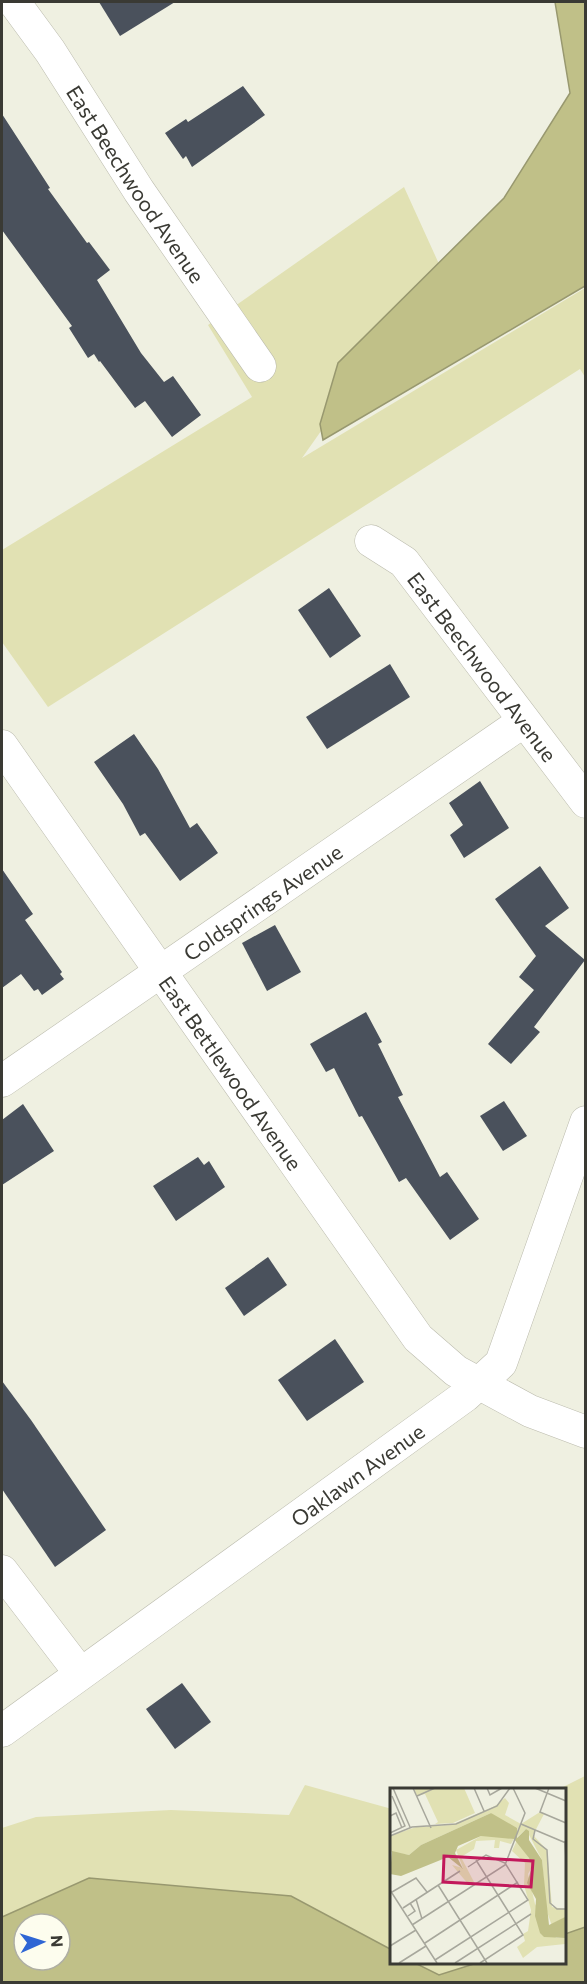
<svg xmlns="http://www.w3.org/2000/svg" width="587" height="1984" font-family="Commissioner,sans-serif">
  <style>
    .green { fill: #e1e1b3 }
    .water { fill: #c0c088; stroke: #98986f; stroke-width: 1.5; fill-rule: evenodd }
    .building { fill: #4a515c }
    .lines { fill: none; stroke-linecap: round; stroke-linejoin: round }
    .minor-casing { stroke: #bbbbad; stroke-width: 33 }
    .minor { stroke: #fff; stroke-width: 32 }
    .labels { text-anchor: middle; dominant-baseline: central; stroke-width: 6; stroke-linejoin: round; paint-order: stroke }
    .street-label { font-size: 21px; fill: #3a3a34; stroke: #fdfdee }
    .inset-road { fill: none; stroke: #a7a79c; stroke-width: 1.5 }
    .view { fill: #c2185b; fill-opacity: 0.15; stroke: #c2185b; stroke-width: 3 }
    .inset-edge { fill: none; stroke: #3a3a34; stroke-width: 3 }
  </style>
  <rect width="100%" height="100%" fill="#eff0e1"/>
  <g class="green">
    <path d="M404,187L439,264L302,458L585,288V377L580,369L48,707L2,642V550L252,397L208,325Z"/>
    <path d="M585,1776V1927L565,1935L564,1789H559Z"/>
    <path d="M305,1785L392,1809V1950L291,1896L89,1878L2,1917V1828L36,1817L171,1810L289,1815Z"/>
    <path d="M413,1962H480L439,1975Z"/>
  </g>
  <g class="water">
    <path d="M555,2H585V286L323,440L320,424L338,363L504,198L570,93Z"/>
    <path d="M89,1878L291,1896L392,1950V1962H413L439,1975L480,1962H564L565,1934L585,1927V1982H2V1917ZM24,1924H60V1960H24Z"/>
  </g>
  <g class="building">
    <path d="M99,2H175L120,36Z"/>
    <path d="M243,86L265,115L192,167L186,156L183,159L165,133L186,119L188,122Z"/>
    <path d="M2,114L50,188L48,189L87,243L89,242L110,270L97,280L141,353L164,382L173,376L201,415L172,437L145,401L135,408L100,361L99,362L94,354L88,358L69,328L72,326L2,230Z"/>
    <path d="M329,588L361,636L330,658L298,610Z"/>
    <path d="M390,664L410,697L327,749L306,717Z"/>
    <path d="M134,734L158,769L190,828L197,823L218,853L180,881L145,833L140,836L123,804L94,762Z"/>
    <path d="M480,781L509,828L464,858L450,835L463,825L449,803Z"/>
    <path d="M540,866L569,908L545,926L585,960L534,1027L540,1032L511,1064L488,1044L534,990L519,977L536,956L495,899Z"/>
    <path d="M2,869L33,914L25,920L62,972L60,974L64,979L42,995L38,989L34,991L21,974L2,988Z"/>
    <path d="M275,925L301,972L267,991L242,943Z"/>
    <path d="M366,1012L382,1042L378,1044L403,1095L398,1097L440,1177L447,1172L479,1219L450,1240L406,1178L399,1182L362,1116L359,1117L334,1068L326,1072L310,1044Z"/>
    <path d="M504,1101L527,1136L503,1151L480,1116Z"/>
    <path d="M23,1104L54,1151L2,1185V1120Z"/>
    <path d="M198,1157L204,1165L209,1161L225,1187L176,1221L153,1186Z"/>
    <path d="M268,1257L287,1285L244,1316L225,1288Z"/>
    <path d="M335,1339L364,1382L307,1421L278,1380Z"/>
    <path d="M2,1381L31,1420L106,1530L55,1567L2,1489Z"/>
    <path d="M182,1683L211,1722L175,1749L146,1709Z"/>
  </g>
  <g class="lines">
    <g class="minor-casing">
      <g id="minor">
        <path id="s1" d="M14,2L50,51L139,191L260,366"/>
        <path id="s2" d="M371,541L404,562L586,802"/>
        <path id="s3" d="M2,746L418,1338L456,1371L530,1411L586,1432"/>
        <path id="s4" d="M2,1081L524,721"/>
        <path d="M2,1571L80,1673"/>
        <path id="s5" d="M2,1731L465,1396L501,1363L586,1122"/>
      </g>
    </g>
    <use href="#minor" class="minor"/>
  </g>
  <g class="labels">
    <g class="street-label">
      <text stroke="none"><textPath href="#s1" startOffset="219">East Beechwood Avenue</textPath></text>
      <text stroke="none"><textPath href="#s2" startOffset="170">East Beechwood Avenue</textPath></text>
      <text stroke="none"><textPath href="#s4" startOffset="316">Coldsprings Avenue</textPath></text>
      <text stroke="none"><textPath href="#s3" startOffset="399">East Bettlewood Avenue</textPath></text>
      <text stroke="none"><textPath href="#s5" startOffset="438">Oaklawn Avenue</textPath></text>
    </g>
  </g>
  <g transform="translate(390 1788)">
    <rect width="176" height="176" fill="#eff0e1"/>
    <path d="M24,0H74L85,25L63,35L45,36L48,34L35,6L27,8ZM115,10L119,15L115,27L131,36L150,24L154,26L143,47L157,62L162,119L175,121V129L162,138L156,121L152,72L136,41L126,50L101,25L31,57L19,67L0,64V48L26,39L61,37L105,18ZM109,48L124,51L121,56L110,53L109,60H104L105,52L86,53L84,61L71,69L84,94L79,97L62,77L73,80L66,62L91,48ZM127,52L139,70L142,79L138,86L145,116L166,150H175V156L147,159L133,170L127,159L135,153L133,146L138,143L141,122L134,97L135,75L122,63Z" fill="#e1e1b3"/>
    <path d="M101,25L127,40V50L136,41L139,43V52L152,72L159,137L175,129V150L154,149L150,145L145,128L146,111L137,95L142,79L139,70L124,51L91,48L68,58L65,65L73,81L58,69L11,88L0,86L2,63L19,67L31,57Z" fill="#c0c088"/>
    <path class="inset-road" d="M3,0L20,39M23,0L41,40M84,0L94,23M97,0L100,7L112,0M145,0L176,13M159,0L150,24L176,35M27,8L45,0M0,28L6,25L12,40M131,36L176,55M145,42L143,51L157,62L160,115L167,121H176M0,45L15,38L2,8M0,48L22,39L66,36L107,18L120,0M175,53L176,73M86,72L133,147L90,175M48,97L97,175M0,102L47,175M2,104L26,90L37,104M26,111L32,131M13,120L70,83M18,128L25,123L20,115M22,137L115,77L135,25L123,0M35,155L128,94M0,158L26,142M45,172L138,112L115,75L96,67L78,79M9,175L36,158M65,175L141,126"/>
    <path class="view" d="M54,68L143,73L141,99L53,94Z"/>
    <rect width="176" height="176" class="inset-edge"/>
  </g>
  <rect width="587" height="1984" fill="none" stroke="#3a3a34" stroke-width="6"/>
  <g transform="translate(42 1942) rotate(87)"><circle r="28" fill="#fdfdee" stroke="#afafa4" stroke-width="1.5"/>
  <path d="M0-4.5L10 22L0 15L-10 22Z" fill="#2f66d4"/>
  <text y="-9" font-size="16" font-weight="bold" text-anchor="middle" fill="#3a3a34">N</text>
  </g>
</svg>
